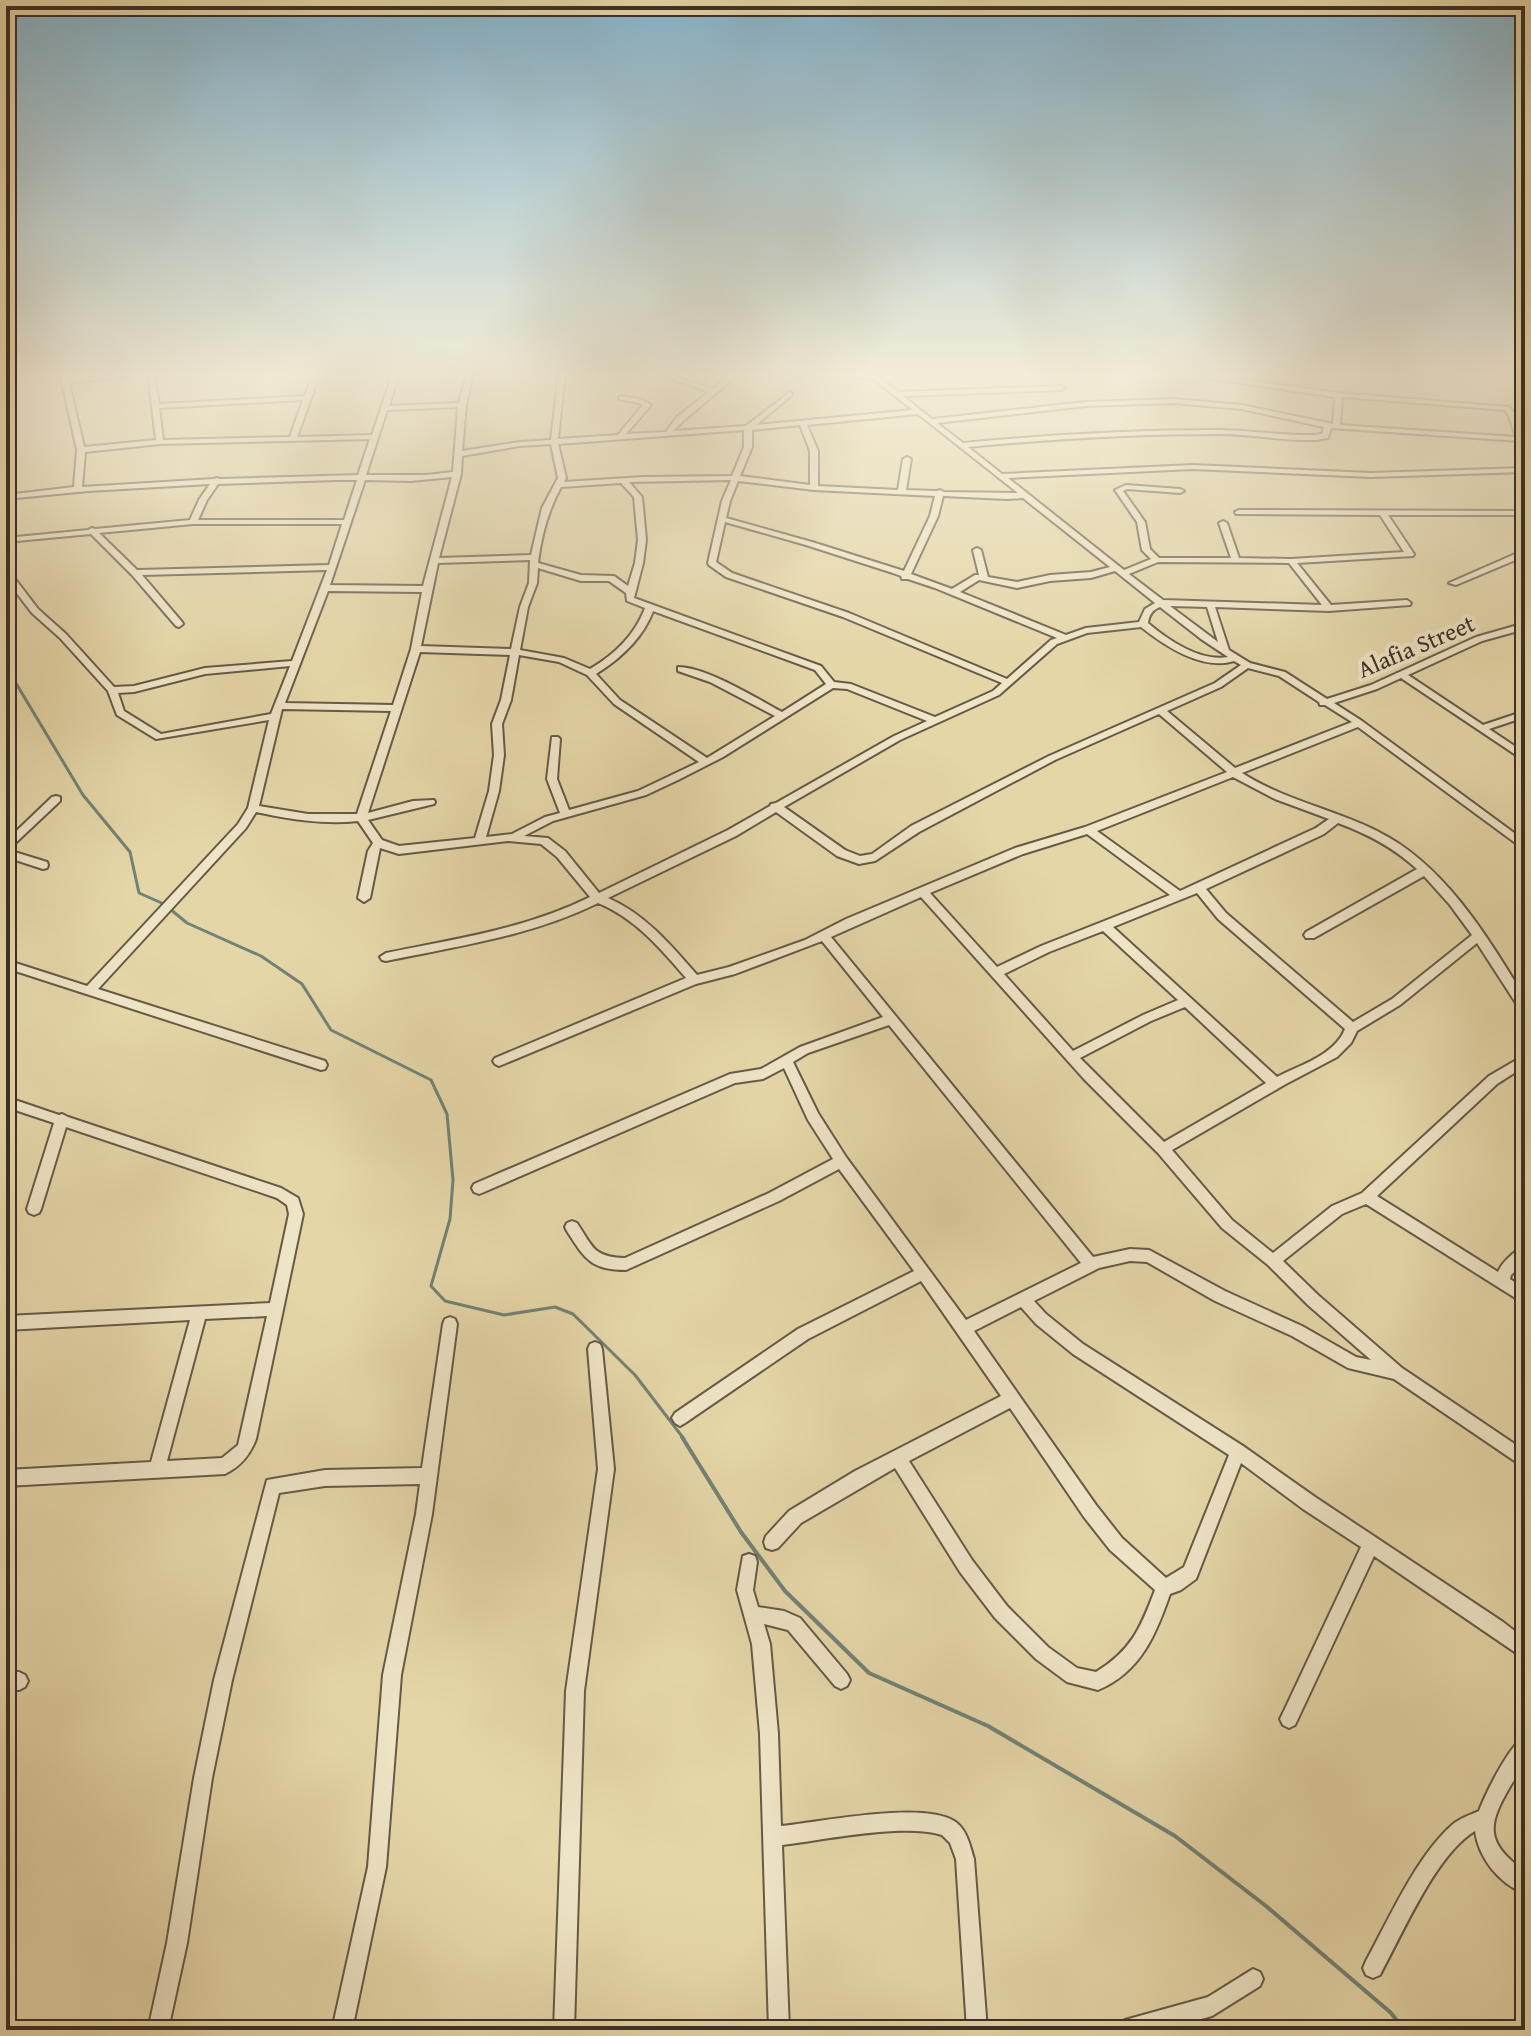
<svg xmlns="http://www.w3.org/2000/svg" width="1531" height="2036" font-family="'Gentium Book Plus',serif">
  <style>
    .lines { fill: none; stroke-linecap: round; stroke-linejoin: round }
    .stream-far1 { stroke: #728276; stroke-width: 3 }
    .stream { stroke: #728276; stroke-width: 4 }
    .minor-casing { stroke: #665a47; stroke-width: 4 }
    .minor { fill: #eee4c6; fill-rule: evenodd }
    .labels { text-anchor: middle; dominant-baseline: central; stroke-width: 8; stroke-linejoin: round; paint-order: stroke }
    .far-street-label { font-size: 24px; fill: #3c3027; stroke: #eee4c6 }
  </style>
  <rect width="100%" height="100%" fill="#e5d6a8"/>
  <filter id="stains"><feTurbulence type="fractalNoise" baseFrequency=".0025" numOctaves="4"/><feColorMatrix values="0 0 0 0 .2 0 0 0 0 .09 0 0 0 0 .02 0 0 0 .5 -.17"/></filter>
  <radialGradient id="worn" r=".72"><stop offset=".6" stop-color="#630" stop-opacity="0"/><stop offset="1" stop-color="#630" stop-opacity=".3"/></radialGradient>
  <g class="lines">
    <g class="stream-far1">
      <path d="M6,672L14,680L83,795L130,852L139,893L164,904"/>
      <path d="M170,909L187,923L261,956L302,984L331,1030L431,1080L447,1114L453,1180L450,1219L431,1286L445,1301L504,1315L555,1307L573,1314L635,1375L684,1439"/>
    </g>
    <path class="stream" d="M682,1437L741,1532L785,1591L869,1673L988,1726L1175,1836L1266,1906L1390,2012L1405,2030"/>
    <g class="minor-casing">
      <g id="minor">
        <path d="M60,373H66L68,379L121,373H139L136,375L69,383L84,447L156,440L148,373H154L159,404L305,396L314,373H320L297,437L372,435L393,373H399L389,406L459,403L467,373H473L466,405L462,451L520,442L551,440L559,373H565L558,439L618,435L643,405L639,403L619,399V397L621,396L643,400L651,405L626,434L666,432L677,417L709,392L655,373H663L713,389L733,373H740L683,421L673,431L746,426L790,392L792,393V395L756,425L913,410L873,379L829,375L826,373L868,374L867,373H874L898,392L1061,386L1064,388L1061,390L903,396L932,419L1086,402L1173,399L1242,405L1333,424L1335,397L1205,378L1204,377L1207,375L1339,393L1509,407C1518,416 1525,433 1525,446L1519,441L1331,428L1328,438L1316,440C1283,441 1251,434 1218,434C1135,434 1051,439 968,447L1002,474L1193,465L1371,473L1525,468V472L1371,477L1193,469L1008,478L1124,570L1151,559L1142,550L1137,522L1115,490L1126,485L1180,489L1184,491L1180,493L1127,489L1123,491L1145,522L1150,549L1159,558H1231L1219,523L1223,521L1227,523L1239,558L1291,559L1404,552L1380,515L1236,514L1235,512L1239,510L1525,511V515H1388L1414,554L1413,556L1297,563L1331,605L1407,600L1411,603L1410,605L1329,611L1215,607L1229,650L1250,663L1285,672L1327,699L1371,685L1476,637L1525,623V629L1482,641L1408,675L1483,725L1525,711V717L1489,729L1525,753V761L1401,678L1377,689L1334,703L1362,721L1525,841V850L1358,727L1242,773C1284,800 1333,809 1377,831C1444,864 1487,936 1525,998V1013L1521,1011L1477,943L1400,1005L1357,1031L1351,1043L1337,1057L1284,1085L1172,1150L1232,1220L1273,1253L1332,1206L1362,1193L1489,1076L1525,1055V1066L1497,1084L1377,1196L1498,1272C1502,1262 1515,1250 1525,1247V1262L1511,1275L1510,1279L1525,1289V1304L1366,1204L1342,1214L1283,1261L1318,1295L1402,1368L1525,1451V1468L1394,1379L1348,1368L1292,1336L1215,1301L1147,1262L1130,1261L1099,1268L1034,1301L1046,1314L1083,1344L1243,1446L1315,1497L1503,1622L1525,1639V1659L1374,1556L1295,1725L1289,1728L1283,1725L1280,1719L1283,1713L1361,1547L1303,1509L1241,1463L1196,1579L1181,1590L1170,1594C1156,1634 1141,1672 1098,1690L1067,1682L1036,1659L995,1618L960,1572L895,1468L801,1523L778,1548L772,1550L766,1548L764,1542L766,1536L789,1511L855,1471L1001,1396L921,1281L808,1339L685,1423L680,1426L675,1423L672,1418L675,1413L798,1329L914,1271L839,1169L779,1201L626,1270C591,1270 585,1259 567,1231L565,1227L567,1223L572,1221L577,1223C593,1247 593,1257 625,1258L769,1193L833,1159L808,1120L784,1068L763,1079L735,1083L484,1192L479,1194L474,1192L472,1188L474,1184L730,1074L761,1069L800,1047L883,1017L822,941L735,974L696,984L499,1066L495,1064L493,1061L495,1058L686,978C661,949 635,918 598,903C531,936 459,946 386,961L382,960L380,957L386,953C456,939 525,929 590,897L557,857L541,844L508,841L399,854L380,848L370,898L364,902L358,898L368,851L373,843L358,821C324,825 289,819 256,812L246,828L98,989L325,1061L327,1065L325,1069L321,1070L6,968V960L87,986L238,824L248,808L269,720L156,739L117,715L108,691L60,638L32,613L6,579V570L9,571L38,609L66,634L114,687L134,686L205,668L292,661L327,570L142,575L182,622L183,624L179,627L176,626L132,575L91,534L6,542V538L88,530L92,528L95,529L190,520L199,500L210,484L88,491L6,499V495L74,487L77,450ZM1342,397L1505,410L1509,416L1516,437L1340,425ZM303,400L290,437L163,440L159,408ZM1173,403L1242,409L1324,427L1322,434L1316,435C1282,436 1250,430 1217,430C1132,430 1047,435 963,443L937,423L1086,406ZM458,407L453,472L426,475H366L387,410ZM918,414L1018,493L944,492L940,490L937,491L906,490L911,459L907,457L903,459L898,490L818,486V451L807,425ZM800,425L810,451V485L740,476L752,447V430ZM744,430V447L732,476L643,477L564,482L566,478L558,444ZM370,439L358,475L220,479L217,478L214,479L82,487L85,452L160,444ZM551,444L558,478L542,508L531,555L439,558L461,474L462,456L520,446ZM452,477L423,586L330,585L365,480L411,481ZM335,480H357L344,520H198L207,500L218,484ZM731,480L722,501L708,563L709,565L726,577L843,617L1002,683L993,691L935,717L851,684L834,682L821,666L634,598L643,563L646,540L642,497L629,482ZM738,481L814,490L935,496L930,516L904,571L812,542L726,518L730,501ZM621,483L634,497L638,540L635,563L628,586L614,576L581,575L538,563C541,537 548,511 561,487ZM943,496L1007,499L1023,498L1110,567L1091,572L1050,575L1017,582L988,577L981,550L977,548L973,550L979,575H975L952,589L911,574L938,516ZM725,522L806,545L893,573L901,576L902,579H908L935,588L1057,638L1051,640L1007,679L849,613L732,573L716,562ZM193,524H342L329,565L137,570L99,533ZM530,560L529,583L520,607L511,649L421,646L438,563ZM1158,562L1289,563L1322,605L1163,600L1129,574ZM538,568L581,581H609L626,593L627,601L645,608C635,635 614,655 590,669L564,658L520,650L528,607L537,583ZM1115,571L1155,603L1145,609L1139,622L1086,628L1066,635L960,592L979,580L1017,588L1050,581L1091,578ZM328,591L422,592L411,649L393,705L285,703ZM1170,606L1207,607L1218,642ZM1160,607L1201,639L1228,657C1200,662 1168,640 1148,623C1149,615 1152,610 1160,607ZM653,611L815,670L826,684L782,712C756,698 706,667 678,667V671L710,682L775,716L707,758L620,700L596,674C620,659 643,638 653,611ZM1141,627C1165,646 1202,671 1234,661L1241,665L1215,683L1049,756L911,826L872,854L860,856L845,850L784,807L900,740L999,695L1057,644L1087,633ZM420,652L510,655L501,700L492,724L494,755L489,791L475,838L399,846L382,840L368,820L434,804L435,802L434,800L413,801L368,813ZM519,655L559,662L587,675L614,704L699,762L638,791L569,810L557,779L560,739L558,737H552L547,779L560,813L545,817L512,834L486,837L499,791L504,755L502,724L511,700ZM290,666L271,714L161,734L124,711L118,693L134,692L205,674ZM1248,668L1279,676L1319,702L1320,705H1325L1352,722L1235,768L1167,711L1221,687ZM833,688L847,689L927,721L894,736L776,803L771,804L770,806L728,830L599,893L565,851L548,838L524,836L553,821L646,795L678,780L723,757ZM282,709L391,711L357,814H308L259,806ZM1159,714L1227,772L1085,827L1015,848L846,919L805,940L729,967L697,975C671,945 645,914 608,898L736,836L776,812L837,856L859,864L875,861L919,832L1055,760ZM1233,777L1275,799L1329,819L1316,828L1180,891L1097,831ZM1338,823C1368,834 1394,848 1417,869L1306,932L1304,935L1306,938H1314L1424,876L1450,905L1472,935L1392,999L1353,1022L1226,913L1206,889L1324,834ZM1087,834L1170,895L1041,946L997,967L930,893L1023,854ZM1197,893L1218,919L1345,1029C1335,1055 1300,1065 1277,1077L1113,927ZM921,897L1084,1079L1158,1153L1222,1228L1268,1265L1308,1305L1371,1360L1356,1357L1302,1326L1225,1291L1149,1250L1130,1249L1093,1257L831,937ZM1103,931L1178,1000L1143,1015L1073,1051L1004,974L1049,952ZM1185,1007L1266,1083L1164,1142L1080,1058L1151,1021ZM889,1025L1081,1263L966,1320L846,1157L818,1113L793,1062L808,1053ZM1021,1307L1036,1324L1073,1354L1229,1455L1184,1567L1166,1578L1122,1538L1096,1505L974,1331ZM1010,1408L1084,1517L1110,1550L1155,1590C1141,1627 1132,1650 1096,1672L1077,1668L1048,1647L1007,1606L972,1560L909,1461Z"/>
        <path d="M602,373H610L627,380L622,381Z"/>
        <path d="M1522,551H1525V556L1456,585L1449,583Z"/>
        <path d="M56,796L60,797V801L8,850L47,862L48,865L47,868L43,869L6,857V841L52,797Z"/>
        <path d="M6,1097L59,1115L62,1114L68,1117L281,1188L298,1198L303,1214L256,1439C250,1455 241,1466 225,1474L6,1486V1470L151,1462L190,1320L6,1330V1316L270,1303L289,1214L287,1205L277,1198L66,1127L41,1209L39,1213L34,1215L29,1213L27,1209L54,1123L6,1107ZM267,1316L238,1445L222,1458L167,1461L205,1319Z"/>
        <path d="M450,1317L455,1319L457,1324L432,1514L401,1675L386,1867L352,2030H332L368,1867L383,1675L416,1514L420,1484L325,1486L279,1493L232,1680L212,1778L187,1943L168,2030H148L167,1943L194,1778L214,1680L267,1480L325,1470L422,1468L443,1324L445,1319Z"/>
        <path d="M595,1342L600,1344L602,1349L614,1469L584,1691L574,2030H554L566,1691L598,1469L588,1349L590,1344Z"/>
        <path d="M749,1554L755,1556L757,1562L753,1590L758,1607L784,1611L800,1618L847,1674L850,1680L847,1686L841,1689L835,1686L788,1630L764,1624L770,1644L778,1734L781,1826C821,1822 922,1801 954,1821C967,1829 970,1846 974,1859L987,2030H967L956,1859L950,1843L942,1835C902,1823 825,1840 782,1845L789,2030H769L760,1734L752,1644L737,1590L743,1556Z"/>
        <path d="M6,1672H19L25,1675L28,1681L25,1687L19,1690H6Z"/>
        <path d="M1525,1737C1525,1745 1527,1756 1525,1763C1523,1770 1515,1778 1511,1785C1486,1827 1486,1842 1525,1872V1894C1499,1883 1479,1859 1475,1831C1436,1854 1402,1935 1380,1975L1373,1978L1366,1975L1363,1968L1366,1961C1389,1919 1416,1857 1452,1825C1460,1818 1470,1815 1479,1811C1485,1795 1510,1743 1525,1737Z"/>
        <path d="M1253,1969L1260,1972L1263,1979L1260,1986L1212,2016L1161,2030H1115L1118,2023L1125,2020L1208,1997Z"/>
      </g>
    </g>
    <use href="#minor" class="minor"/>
  </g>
  <linearGradient id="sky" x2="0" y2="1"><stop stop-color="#87b6cf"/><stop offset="0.57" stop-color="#f3edd8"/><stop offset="1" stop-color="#f3edd8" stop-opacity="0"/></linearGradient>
  <rect width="1531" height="658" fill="url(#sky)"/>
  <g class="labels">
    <g class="far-street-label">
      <text transform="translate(1416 646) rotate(-23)">Alafia Street</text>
    </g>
  </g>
  <rect width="1531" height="2036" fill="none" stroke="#e5d6a8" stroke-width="32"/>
  <rect x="8" y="8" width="1515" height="2020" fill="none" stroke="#3c3027" stroke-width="4"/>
  <rect x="16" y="16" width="1499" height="2004" fill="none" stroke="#3c3027" stroke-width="2"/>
  <rect width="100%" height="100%" filter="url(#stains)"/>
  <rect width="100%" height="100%" fill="url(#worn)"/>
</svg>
